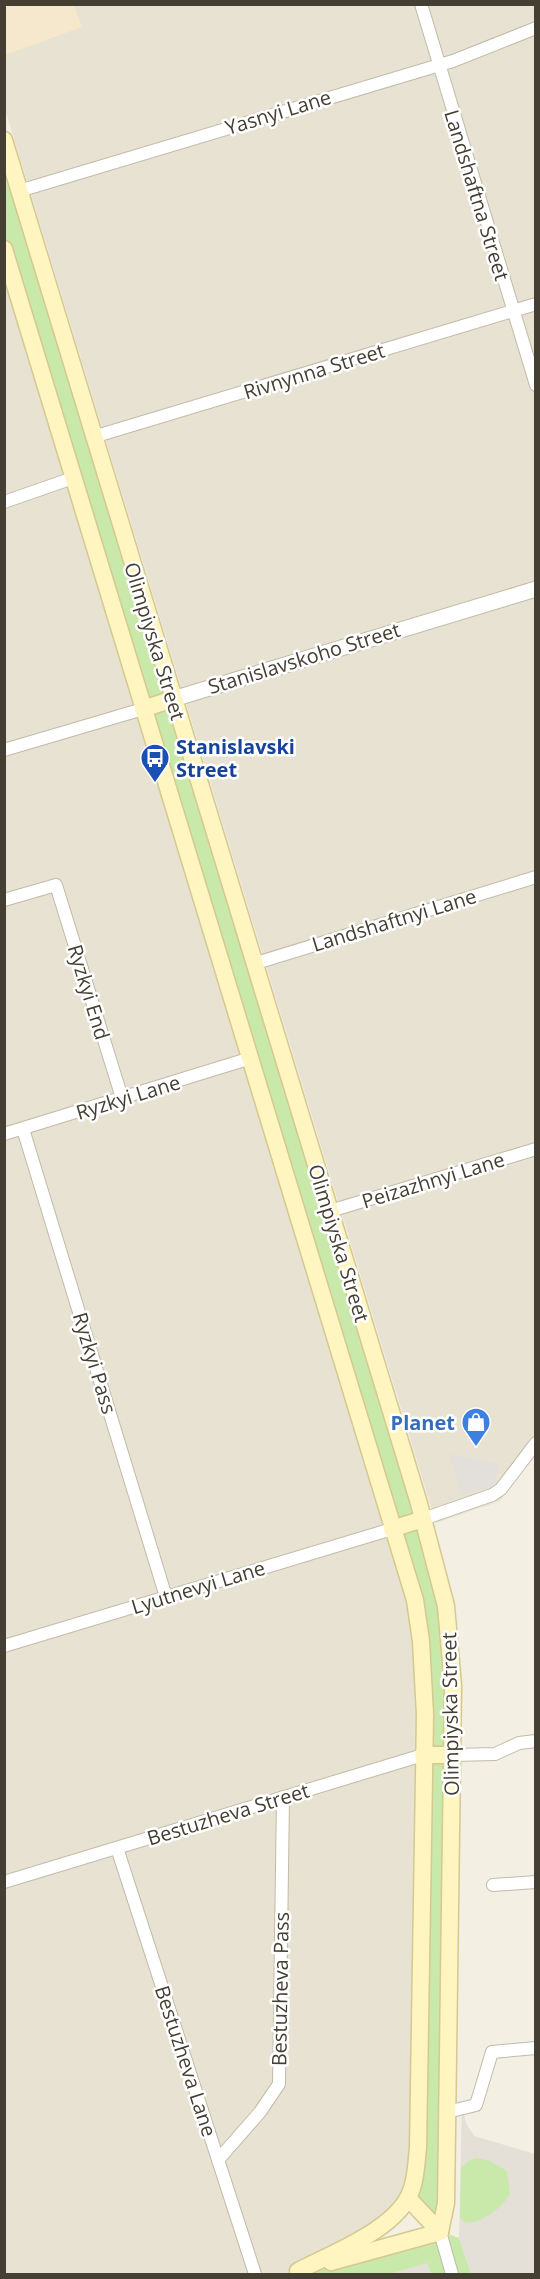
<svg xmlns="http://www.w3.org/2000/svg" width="540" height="2279" font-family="'Open Sans',sans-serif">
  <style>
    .residential { fill: #e7e2d1 }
    .commercial { fill: #f6e8cc }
    .industrial { fill: #e4e0d8 }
    .green { fill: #c8e9a9 }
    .parking { fill: #e3e0dc }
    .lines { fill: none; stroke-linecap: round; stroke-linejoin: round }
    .minor-casing { stroke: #c1bba8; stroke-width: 14 }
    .tertiary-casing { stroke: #c1bba8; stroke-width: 17 }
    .secondary-casing { stroke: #d5c890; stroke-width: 19 }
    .minor { stroke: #fff; stroke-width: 12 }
    .tertiary { stroke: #fff; stroke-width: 15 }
    .secondary { stroke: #fff5c1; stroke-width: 16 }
    .labels { text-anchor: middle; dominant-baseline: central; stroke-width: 5; stroke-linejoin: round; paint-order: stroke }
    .street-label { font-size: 20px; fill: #453f33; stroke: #fff }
    .transit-label { font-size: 20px; font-weight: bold; fill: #164399; stroke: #fff; text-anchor: start }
    .shop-label { font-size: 20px; font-weight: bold; fill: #366cbe; stroke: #fff; text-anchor: end }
  </style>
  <rect width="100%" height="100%" fill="#f3efe3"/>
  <g class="residential">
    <path d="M4,5H535V1452L500,1501L436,1523L5,109Z"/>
    <path d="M4,250L419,1621L418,2148L398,2211L288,2274H5Z"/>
  </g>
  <path class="commercial" d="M4,5H74L82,27L5,55Z"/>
  <g class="industrial">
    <path d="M462,2104L466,2123L474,2136L535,2154V2274H471L459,2238Z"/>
    <path d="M427,2262L431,2274H389Z"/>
  </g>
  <g class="green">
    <path d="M4,140L446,1606L440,2231L459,2238L471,2274H494H431L427,2263L389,2274H286L440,2231L408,2198L413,2184L421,1641L5,249Z"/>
    <path d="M477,2158L490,2161L507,2171L510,2193C504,2207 478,2226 464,2222L460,2217L461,2168L470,2160Z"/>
  </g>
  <path class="parking" d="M449,1454L499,1464L493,1486L462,1495Z"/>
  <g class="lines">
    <g class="minor-casing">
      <g id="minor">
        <path d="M421,4L536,385"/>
        <path d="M19,191L453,61L536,28"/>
        <path d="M93,437L536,304"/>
        <path d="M4,502L73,478"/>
        <path d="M4,750L143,709"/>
        <path d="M4,900L56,885L122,1098"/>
        <path d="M253,964L536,877"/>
        <path d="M23,1129L166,1597"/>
        <path d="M4,1134L251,1058"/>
        <path d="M330,1211L536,1149"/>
        <path d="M423,1519L492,1495L501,1489L536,1443"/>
        <path d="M4,1646L392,1529"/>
        <path d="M453,1755L495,1754L519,1743L536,1741"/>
        <path d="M117,1848L255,2274"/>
        <path d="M4,1882L423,1755"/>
        <path d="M493,1885L536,1882"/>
        <path d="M447,2112L476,2105L492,2052L536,2048"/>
        <path d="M218,2160L260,2112L279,2084L283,1797"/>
        <path d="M440,2232L452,2274"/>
      </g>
    </g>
    <g class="tertiary-casing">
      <path id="tertiary" d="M173,699L536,589"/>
    </g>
    <g class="secondary-casing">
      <g id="secondary">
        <path d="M4,140L418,1500L446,1606L453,1685L446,2203L440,2232"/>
        <path d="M4,249L415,1600L421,1641L425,1715L418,2148C416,2165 416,2183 408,2198C389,2232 331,2254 298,2271"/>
        <path d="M143,709L173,699"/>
        <path d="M392,1529L423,1519"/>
        <path d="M423,1755H453"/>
        <path d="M408,2198L440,2232"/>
        <path d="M331,2262L440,2232"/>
      </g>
    </g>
    <use href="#minor" class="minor"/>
    <use href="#tertiary" class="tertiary"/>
    <use href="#secondary" class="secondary"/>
  </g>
  <defs>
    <g id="bus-pin" transform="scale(1.5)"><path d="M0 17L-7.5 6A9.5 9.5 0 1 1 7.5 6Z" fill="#1a4fb4" stroke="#fff"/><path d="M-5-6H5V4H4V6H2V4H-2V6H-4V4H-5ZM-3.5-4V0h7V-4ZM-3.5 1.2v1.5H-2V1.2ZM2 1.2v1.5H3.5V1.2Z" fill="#fff"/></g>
    <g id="shop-pin" transform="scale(1.5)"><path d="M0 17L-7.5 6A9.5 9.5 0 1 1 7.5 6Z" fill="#3f7fe0" stroke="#fff"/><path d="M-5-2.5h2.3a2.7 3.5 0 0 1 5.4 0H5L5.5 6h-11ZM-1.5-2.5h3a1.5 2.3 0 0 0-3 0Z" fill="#fff"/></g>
  </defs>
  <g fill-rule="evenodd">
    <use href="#bus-pin" x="155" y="758"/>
    <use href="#shop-pin" x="476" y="1422"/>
  </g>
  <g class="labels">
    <g class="street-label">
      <text transform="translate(278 112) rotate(-17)">Yasnyi Lane</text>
      <text transform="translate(477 195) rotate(73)">Landshaftna Street</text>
      <text transform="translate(314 371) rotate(-17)">Rivnynna Street</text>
      <text transform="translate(155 641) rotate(73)">Olimpiyska Street</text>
      <text transform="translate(304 658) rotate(-17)">Stanislavskoho Street</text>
      <text transform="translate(394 920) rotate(-17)">Landshaftnyi Lane</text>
      <text transform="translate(89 992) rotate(73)">Ryzkyi End</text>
      <text transform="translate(128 1097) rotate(-17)">Ryzkyi Lane</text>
      <text transform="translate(433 1180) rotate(-17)">Peizazhnyi Lane</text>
      <text transform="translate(339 1243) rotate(73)">Olimpiyska Street</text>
      <text transform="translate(95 1363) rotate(73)">Ryzkyi Pass</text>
      <text transform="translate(198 1587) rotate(-17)">Lyutnevyi Lane</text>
      <text transform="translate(450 1714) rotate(-91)">Olimpiyska Street</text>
      <text transform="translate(228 1814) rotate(-17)">Bestuzheva Street</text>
      <text transform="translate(280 1989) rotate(-89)">Bestuzheva Pass</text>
      <text transform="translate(186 2061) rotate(72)">Bestuzheva Lane</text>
    </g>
    <g class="transit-label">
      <text x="176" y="746">Stanislavski<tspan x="176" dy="23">Street</tspan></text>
    </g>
    <g class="shop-label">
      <text x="455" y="1422">Planet</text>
    </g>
  </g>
  <rect width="540" height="2279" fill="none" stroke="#453f33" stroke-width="12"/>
</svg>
